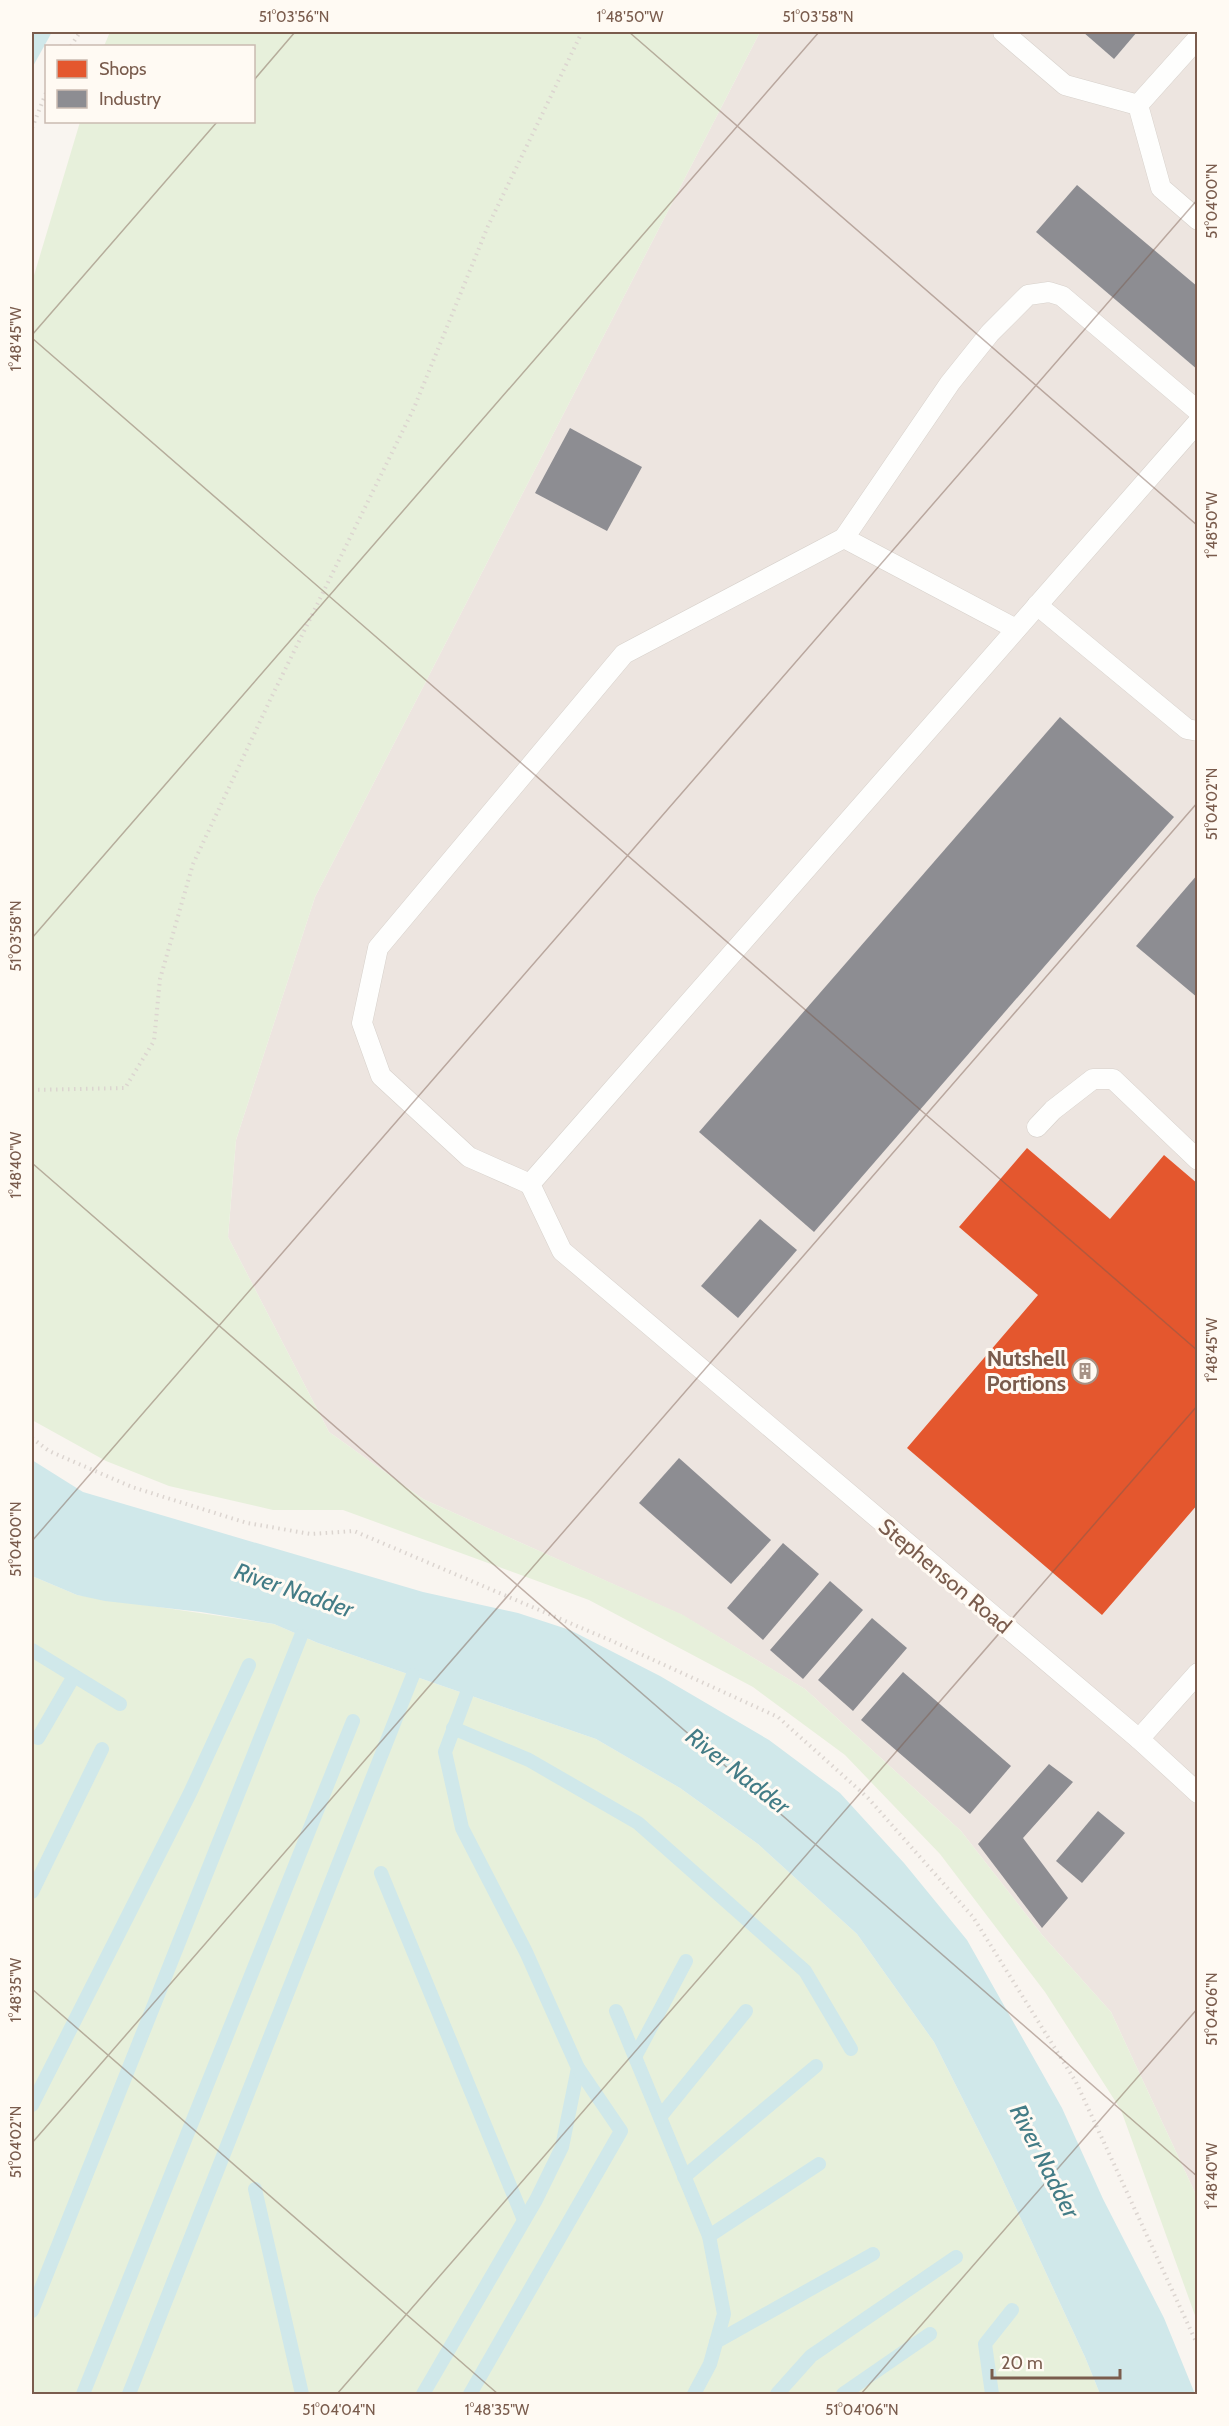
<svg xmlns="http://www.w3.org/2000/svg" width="1229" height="2426" font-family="Cabin,sans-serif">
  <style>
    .industrial { fill: #ede5e0 }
    .green { fill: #e7f0db }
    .water { fill: #d0e8ea }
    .shops { fill: #e4572e }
    .industry { fill: #8d8d92 }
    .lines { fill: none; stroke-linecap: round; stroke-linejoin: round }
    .stream { stroke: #d0e8ea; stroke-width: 14 }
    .service-casing { stroke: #d7d1cb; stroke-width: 21 }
    .path { stroke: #dcd5d0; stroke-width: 4; stroke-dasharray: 1.5 4.5; stroke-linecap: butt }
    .service { stroke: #fefefd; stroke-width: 20 }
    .ticks { fill: none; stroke: #7a5c4d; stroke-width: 1.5; stroke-opacity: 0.45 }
    .labels { text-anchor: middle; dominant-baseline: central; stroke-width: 6; stroke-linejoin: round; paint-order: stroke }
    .poi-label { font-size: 22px; font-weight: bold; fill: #7a5c4d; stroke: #fffaf3; text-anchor: end }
    .street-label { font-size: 22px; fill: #7a5c4d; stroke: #fffaf3 }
    .water-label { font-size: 24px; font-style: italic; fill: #437c86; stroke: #fffaf3 }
    .neatline { fill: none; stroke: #7a5c4d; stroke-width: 2 }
    .ticks-label { font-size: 15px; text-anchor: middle; fill: #7a5c4d }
  </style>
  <rect width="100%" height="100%" fill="#f9f5f0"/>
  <path class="industrial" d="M760,32H1197V2197L1111,2012L1043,1936L961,1831L805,1689L682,1615L423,1499L329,1432L228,1237L236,1140L315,897Z"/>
  <g class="green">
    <path d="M110,32H760L315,897L236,1140L228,1237L329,1432L423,1499L683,1615L805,1689L961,1831L1043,1936L1111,2012L1197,2197V2321L1121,2110L1045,1992L940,1854L845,1755L753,1687L589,1600L343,1510H273L169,1486L106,1461L32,1420V282L80,122H254V46H104Z"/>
    <path d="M32,1576L77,1595L274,1624L318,1643L596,1739L680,1788L758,1844L857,1934L934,2042L995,2163L1085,2357L1100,2394H32Z"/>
  </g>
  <g class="water">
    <path d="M32,32H52L32,68Z"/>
    <path d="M32,1460L83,1492L423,1592L518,1613L570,1630L660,1676L769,1740L840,1793L904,1863L967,1940L1062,2108L1103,2199L1164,2318L1195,2394H1100L1085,2357L995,2163L934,2042L857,1934L758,1844L680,1788L596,1739L318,1643L274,1624L201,1612L105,1601L77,1595L32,1576Z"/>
  </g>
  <path class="shops" d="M1027,1148L1110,1219L1164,1155L1198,1184V1504L1102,1615L907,1448L1038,1295L959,1227Z"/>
  <g class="industry">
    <path d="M1083,32H1137L1114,59Z"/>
    <path d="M1077,185L1198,287V370L1036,232Z"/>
    <path d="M570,428L642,467L607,531L535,493Z"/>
    <path d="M1060,717L1174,817L814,1232L699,1132Z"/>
    <path d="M1198,874V998L1136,946Z"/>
    <path d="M760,1219L797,1250L738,1318L701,1286Z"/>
    <path d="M679,1458L771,1540L731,1584L639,1503Z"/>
    <path d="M783,1543L819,1574L763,1640L727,1608Z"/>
    <path d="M830,1581L863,1610L803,1679L770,1650Z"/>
    <path d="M872,1618L907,1648L853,1711L818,1680Z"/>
    <path d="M903,1672L1011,1766L970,1814L861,1720Z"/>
    <path d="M1049,1764L1073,1782L1023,1838L1068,1898L1042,1928L978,1844Z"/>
    <path d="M1098,1811L1125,1833L1082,1883L1056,1861Z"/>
  </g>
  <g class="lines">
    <g class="stream">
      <path d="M32,1650L120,1704"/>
      <path d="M453,1728L529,1760L638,1823L805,1971L851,2049"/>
      <path d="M38,1738L74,1676"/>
      <path d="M381,1873L524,2220"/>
      <path d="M32,1892L102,1749"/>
      <path d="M616,2011L709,2236L724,2314L710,2364L694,2394"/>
      <path d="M635,2057L686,1961"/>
      <path d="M32,2105L190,1793L249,1665"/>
      <path d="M660,2117L746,2011"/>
      <path d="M684,2177L816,2066"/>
      <path d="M255,2189L302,2394"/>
      <path d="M709,2236L819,2164"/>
      <path d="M32,2311L301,1636"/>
      <path d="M716,2342L873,2254"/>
      <path d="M83,2394L353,1721"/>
      <path d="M129,2394L413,1675"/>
      <path d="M423,2394L536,2200L562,2147L578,2068L526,1952L462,1828L445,1752L467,1693"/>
      <path d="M470,2394L621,2131L578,2068"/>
      <path d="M777,2394L811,2356L956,2257"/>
      <path d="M843,2394L930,2334"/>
      <path d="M992,2394L985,2344L1012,2310"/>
    </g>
    <g class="service-casing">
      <g id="service">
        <path d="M1003,32L1065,85L1138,105L1161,188L1198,220"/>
        <path d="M1138,105L1198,38"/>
        <path d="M1198,422L530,1184L562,1251L1139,1739L1198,1793"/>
        <path d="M844,538L950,383L990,333L1028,295L1049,292L1062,296L1198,411"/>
        <path d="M1037,605L1187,729L1198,731"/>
        <path d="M1037,1127L1053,1110L1093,1079H1113L1198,1160"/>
        <path d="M530,1184L469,1157L381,1076L362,1023L378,948L624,654L844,538L1016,629"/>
        <path d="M1139,1739L1198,1673"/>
      </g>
    </g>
    <g class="path">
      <path d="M71,46L80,32"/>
      <path d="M32,128L46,93"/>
      <path d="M32,1090L125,1088L154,1041L160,979L193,864L272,696L414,408L488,226L582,32"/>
      <path d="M32,1438L49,1451L132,1487L247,1523L311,1534L354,1531L612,1641L778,1717L868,1798L973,1917L1076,2082L1198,2346"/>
    </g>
    <use href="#service" class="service"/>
  </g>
  <path class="ticks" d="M629,32L1198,526M254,80L295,32M32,335L217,122M32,338L1198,1351M32,938L819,32M32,1163L1198,2177M32,1541L1198,199M32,1989L498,2394M32,2143L1198,802M337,2394L1198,1405M861,2394L1198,2008"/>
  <defs>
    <g id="building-ring" transform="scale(1.35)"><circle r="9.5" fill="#fffaf3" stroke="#a69286" stroke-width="1.5"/><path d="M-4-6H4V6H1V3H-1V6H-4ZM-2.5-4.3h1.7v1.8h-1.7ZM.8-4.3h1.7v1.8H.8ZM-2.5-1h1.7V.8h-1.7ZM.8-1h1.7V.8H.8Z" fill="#a69286"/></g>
  </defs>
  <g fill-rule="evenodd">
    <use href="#building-ring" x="1085" y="1371"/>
  </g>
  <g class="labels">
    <g class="poi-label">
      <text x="1066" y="1358">Nutshell<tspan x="1066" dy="25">Portions</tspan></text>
    </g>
    <g class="street-label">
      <text transform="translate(945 1576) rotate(40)">Stephenson Road</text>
    </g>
    <g class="water-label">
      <text transform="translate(294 1590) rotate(19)">River Nadder</text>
      <text transform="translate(738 1771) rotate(38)">River Nadder</text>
      <text transform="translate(1045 2161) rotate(63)">River Nadder</text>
    </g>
  </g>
  <rect width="1229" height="2426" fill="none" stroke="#fffaf3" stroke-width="66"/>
  <rect x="45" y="45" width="210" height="78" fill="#fffaf3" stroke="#cabbb1" stroke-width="1.5"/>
  <rect x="57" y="60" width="30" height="18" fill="#e4572e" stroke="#cabbb1" stroke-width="1.5"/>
  <text x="99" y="75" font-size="18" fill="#7a5c4d">Shops</text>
  <rect x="57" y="90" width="30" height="18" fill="#8d8d92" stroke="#cabbb1" stroke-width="1.5"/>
  <text x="99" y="105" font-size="18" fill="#7a5c4d">Industry</text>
  <path d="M992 2369v9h128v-9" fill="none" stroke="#7a5c4d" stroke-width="3"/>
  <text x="1001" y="2369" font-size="18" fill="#7a5c4d" stroke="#fffaf3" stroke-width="4.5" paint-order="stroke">20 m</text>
  <rect x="33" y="33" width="1163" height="2360" class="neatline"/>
  <g class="ticks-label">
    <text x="294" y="22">51°03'56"N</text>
    <text x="630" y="22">1°48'50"W</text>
    <text x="818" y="22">51°03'58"N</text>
    <text transform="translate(1212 201) rotate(-90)" y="5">51°04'00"N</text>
    <text transform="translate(16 339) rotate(-90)" y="5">1°48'45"W</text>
    <text transform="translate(1212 525) rotate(-90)" y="5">1°48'50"W</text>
    <text transform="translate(1212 804) rotate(-90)" y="5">51°04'02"N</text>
    <text transform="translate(16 936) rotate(-90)" y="5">51°03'58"N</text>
    <text transform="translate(16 1165) rotate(-90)" y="5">1°48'40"W</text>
    <text transform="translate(1212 1350) rotate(-90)" y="5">1°48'45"W</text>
    <text transform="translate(16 1539) rotate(-90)" y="5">51°04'00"N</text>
    <text transform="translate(16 1990) rotate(-90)" y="5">1°48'35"W</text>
    <text transform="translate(1212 2009) rotate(-90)" y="5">51°04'06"N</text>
    <text transform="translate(16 2142) rotate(-90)" y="5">51°04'02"N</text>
    <text transform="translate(1212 2176) rotate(-90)" y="5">1°48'40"W</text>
    <text x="339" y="2415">51°04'04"N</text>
    <text x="497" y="2415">1°48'35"W</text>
    <text x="862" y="2415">51°04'06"N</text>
  </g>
</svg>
